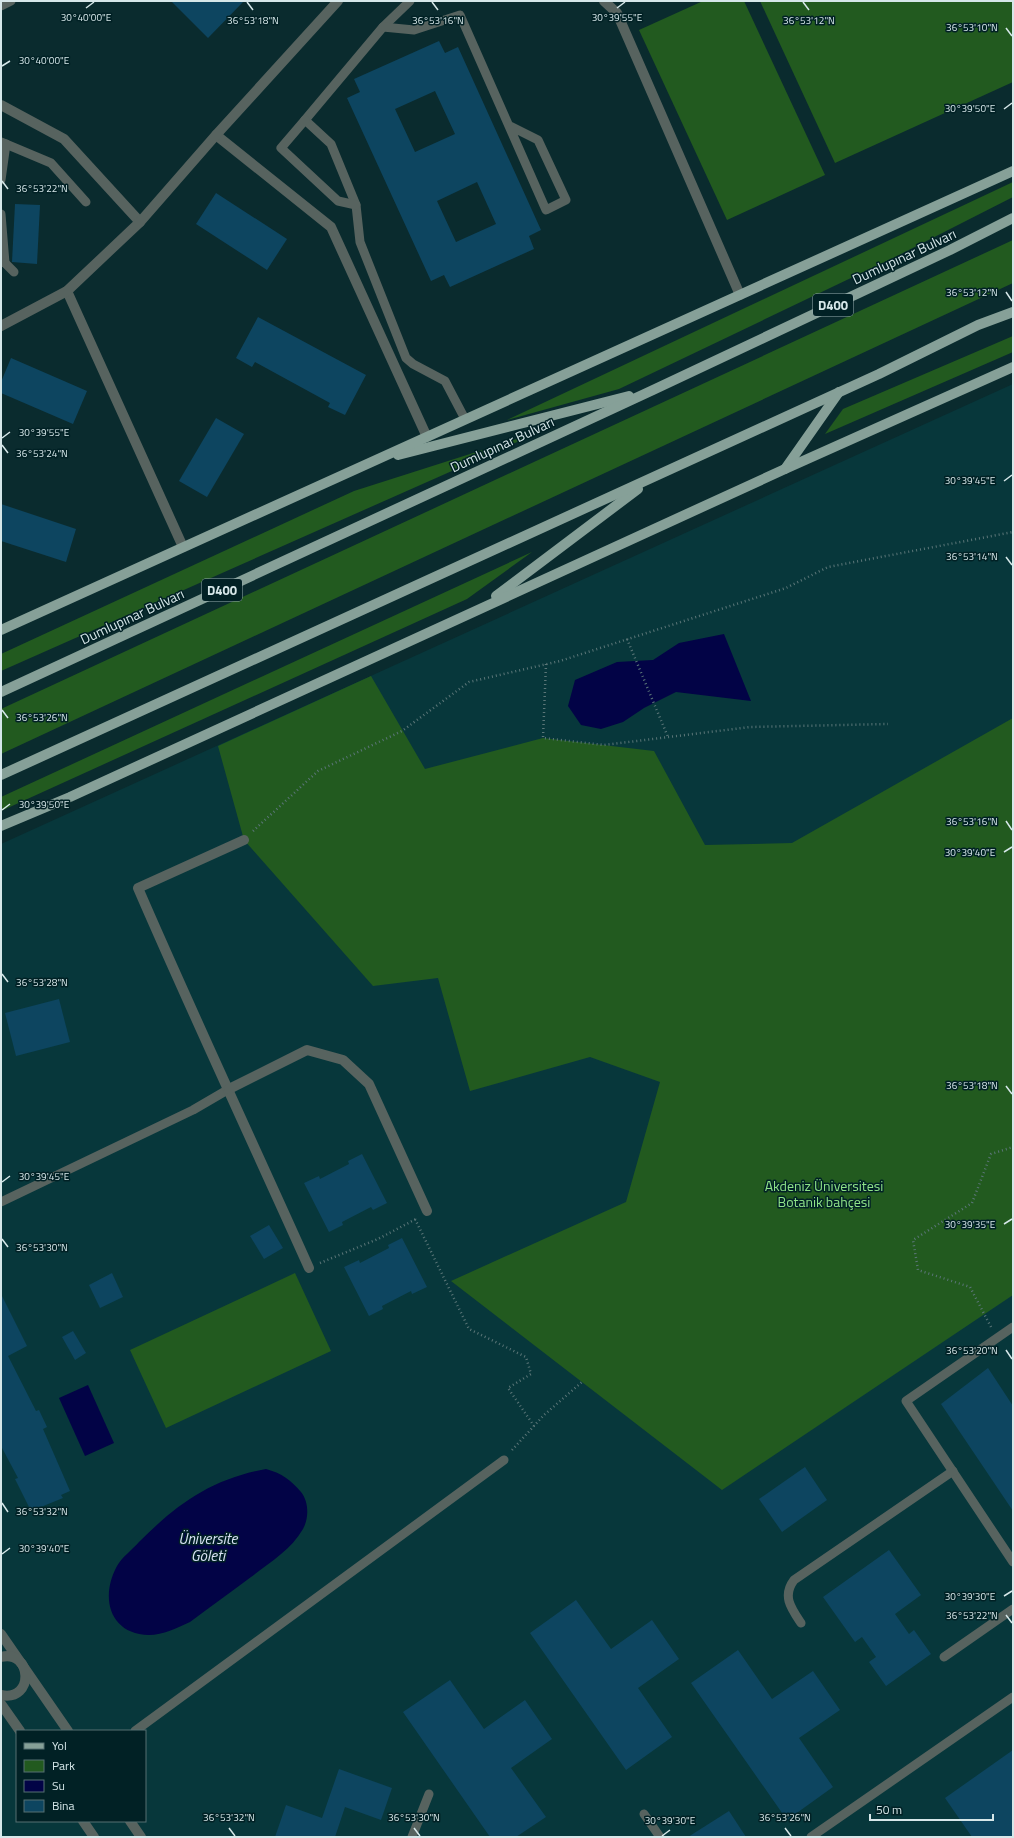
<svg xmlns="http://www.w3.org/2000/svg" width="1014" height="1838" font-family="'Titillium Web',sans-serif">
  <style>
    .built { fill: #07373b; fill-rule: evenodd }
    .green { fill: #225a1f }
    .water { fill: #020346 }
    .building { fill: #0d4560; fill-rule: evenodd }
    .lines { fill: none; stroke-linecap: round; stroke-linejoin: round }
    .path { stroke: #5b7678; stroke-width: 2.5; stroke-dasharray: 1 3; stroke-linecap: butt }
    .service { stroke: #57635f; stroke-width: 9 }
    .minor { stroke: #57635f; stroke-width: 10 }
    .tertiary { stroke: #57635f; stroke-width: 10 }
    .primary { stroke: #86a098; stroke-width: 10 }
    .ticks { fill: none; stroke: #d6e7e9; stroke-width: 1.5 }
    .labels { text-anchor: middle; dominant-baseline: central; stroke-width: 3; stroke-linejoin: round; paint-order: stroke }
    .shield { fill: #012125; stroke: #96acae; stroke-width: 1 }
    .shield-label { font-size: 13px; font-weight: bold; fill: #d6e7e9 }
    .street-label { font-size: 14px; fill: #d6e7e9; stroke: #012125 }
    .park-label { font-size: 14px; fill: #8fe388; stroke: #012125 }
    .water-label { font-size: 15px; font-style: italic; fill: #d8e2f6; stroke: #012125 }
    .ticks-label { font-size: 10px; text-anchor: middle; fill: #d6e7e9; stroke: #012125; stroke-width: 3; stroke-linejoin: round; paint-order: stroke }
  </style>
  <rect width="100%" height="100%" fill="#0a2b2e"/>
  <path class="built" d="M1013,384V1837H1V844ZM17,1731H145V1821H17Z"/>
  <g class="green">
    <path d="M703,1H744L825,175L727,220L639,30Z"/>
    <path d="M760,1H1013V82L835,163Z"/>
    <path d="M1013,182V197L897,256L619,389L507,420Z"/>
    <path d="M1013,240V283L1,754V709Z"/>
    <path d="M1013,336V352L825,434L843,409Z"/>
    <path d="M542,431L1,671V654L354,491Z"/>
    <path d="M532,552L467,599L1,811V797Z"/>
    <path d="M371,676L425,769L543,738L654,751L705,845L792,843L1013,718V1295L722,1490L451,1281L626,1202L660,1082L590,1057L470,1091L438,978L373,986L244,840L218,746Z"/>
    <path d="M295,1273L331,1351L166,1428L130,1350Z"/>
  </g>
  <g class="water">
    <path d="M724,634L751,701L676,692L644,708L623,722L601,729L581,725L568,706L575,680L617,662L653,660L679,643Z"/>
    <path d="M88,1385L114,1443L85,1456L59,1398Z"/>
    <path d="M266,1469C281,1473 291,1480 301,1492C309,1502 309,1518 303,1529C291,1550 269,1563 251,1577C231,1592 210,1607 190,1622C177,1628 163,1635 149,1635C109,1634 100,1597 117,1566C122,1557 132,1550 139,1542C178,1503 212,1479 266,1469Z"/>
  </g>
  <g class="building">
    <path d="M171,1H244L208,38Z"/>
    <path d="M439,41L445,53L458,47L541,230L529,236L534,249L450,287L444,275L431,281L347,98L360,92L354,79ZM435,91L455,134L415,152L395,109ZM477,182L496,224L456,242L437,201Z"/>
    <path d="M216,193L287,239L267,270L196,224Z"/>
    <path d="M15,204L40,205L37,264L12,262Z"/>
    <path d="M258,317L366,375L345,415L328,407L330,403L255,362L252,367L236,358Z"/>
    <path d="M11,358L87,391L73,424L1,393V382Z"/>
    <path d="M216,418L244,434L207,497L179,481Z"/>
    <path d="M1,504L76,529L66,562L1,541Z"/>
    <path d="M59,999L70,1042L16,1056L5,1013Z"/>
    <path d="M362,1154L387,1203L373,1210L371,1207L342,1222L343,1225L329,1232L304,1183L319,1176L320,1179L349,1164L348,1161Z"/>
    <path d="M269,1225L283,1248L264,1259L250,1236Z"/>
    <path d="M402,1238L427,1287L412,1294L411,1291L382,1306L383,1309L369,1316L344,1267L359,1260L360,1263L389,1248L388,1245Z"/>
    <path d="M112,1273L123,1297L100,1308L89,1285Z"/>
    <path d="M1,1294L27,1346L8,1356L36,1411L39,1410L47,1427L43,1429L70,1491L61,1495L63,1498L31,1511L15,1479L18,1478L1,1446Z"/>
    <path d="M73,1331L86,1353L75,1360L62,1337Z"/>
    <path d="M988,1368L1013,1406V1511L941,1404Z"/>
    <path d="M805,1467L827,1500L782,1532L759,1499Z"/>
    <path d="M889,1550L921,1595L895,1614L909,1634L914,1630L931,1654L886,1686L869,1662L876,1657L862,1637L855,1642L823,1597Z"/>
    <path d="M576,1600L611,1649L652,1620L679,1659L638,1688L672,1737L626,1770L530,1633Z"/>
    <path d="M738,1650L772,1699L813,1671L840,1710L799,1738L833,1787L787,1820L691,1683Z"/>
    <path d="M450,1680L484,1729L525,1700L552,1739L511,1768L546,1817L516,1837H490L403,1712Z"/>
    <path d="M1013,1750V1837H972L945,1798Z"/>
    <path d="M339,1769L392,1788L381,1820L345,1807L335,1837H275L286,1805L322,1818Z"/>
    <path d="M729,1811L746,1837H688Z"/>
  </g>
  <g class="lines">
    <g class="path">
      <path d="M627,639L668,737"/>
      <path d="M546,664L543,738L604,745L750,727L888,724"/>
      <path d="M253,831L318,771L402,731L469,682L560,661L786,588L828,567L1013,532"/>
      <path d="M415,1219L469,1329L526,1357L531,1374L508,1388L534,1426"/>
      <path d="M320,1263L378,1239L416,1219"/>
      <path d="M991,1327L970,1287L918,1270L913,1240L972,1203L991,1154L1013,1147"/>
      <path d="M512,1450L544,1415L582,1382"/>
    </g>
    <g class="service">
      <path d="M410,1L383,27L305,120L331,144L356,205L360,242L406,358L413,364L445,381L465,419"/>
      <path d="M1,6L11,1"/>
      <path d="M383,27L414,30L460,15L546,210L566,200L538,140L510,126"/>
      <path d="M305,120L281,148L338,201L356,205"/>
      <path d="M1,142L51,163L86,202"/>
      <path d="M1,180L6,144"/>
      <path d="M1,214L5,263"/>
      <path d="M1,262L5,263L14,272"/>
      <path d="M1,1202L193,1110L229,1089"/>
      <path d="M1013,1327L906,1401L1013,1562"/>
      <path d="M801,1623C791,1608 782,1596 794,1580L953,1471"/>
      <path d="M944,1657L1013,1609"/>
      <path d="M135,1731L504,1460"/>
      <path d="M644,1814L660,1837"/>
      <path d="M412,1837L429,1794"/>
      <path d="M811,1837L1013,1697"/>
    </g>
    <g class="minor">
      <path d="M604,1L617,13L740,295"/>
      <path d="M1,105L64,139L140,222"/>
      <path d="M216,135L331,227L427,437"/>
      <path d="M67,291L183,547"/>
      <path d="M1,326L67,291L140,222L216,135L338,1"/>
      <path d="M244,840L138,888C193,1015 252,1141 309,1268"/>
      <path d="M229,1089L307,1050L343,1060L369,1084L427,1211"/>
    </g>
    <g class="tertiary">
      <path d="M1,1634L68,1731"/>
      <path d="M1,1657C32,1649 35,1702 1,1695"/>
      <path d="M1,1704L20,1731"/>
      <path d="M83,1821L94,1837"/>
      <path d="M130,1821L141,1837"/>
    </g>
    <g class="primary">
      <path d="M398,455L629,396"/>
      <path d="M785,469L839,392"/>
      <path d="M496,596L638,489"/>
      <path d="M1,630L1013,171"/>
      <path d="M1,692L653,390L950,250L1013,218"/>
      <path d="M1,775L879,374L978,325L1013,312"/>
      <path d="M1,826L70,797L785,469L1013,367"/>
    </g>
  </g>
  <path class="ticks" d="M247,2L253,10M432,2L438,10M803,2L809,10M86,8L94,2M617,8L625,2M1006,28L1012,36M2,66L10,61M1004,109L1012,103M2,181L8,189M1006,292L1012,301M2,438L10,432M2,445L8,453M1004,481L1012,475M1006,557L1012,565M2,710L8,718M2,810L10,804M1006,821L1012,830M1004,852L1012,847M2,974L8,982M1006,1086L1012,1094M2,1182L10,1176M1004,1224L1012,1219M2,1239L8,1247M1006,1350L1012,1359M2,1503L8,1512M2,1554L10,1548M1004,1596L1012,1591M1006,1615L1012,1623M229,1828L235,1836M414,1828L420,1836M785,1828L791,1836M662,1836L670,1830"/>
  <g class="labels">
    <g class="shield">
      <rect x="813" y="294" width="40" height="22" rx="3"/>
      <rect x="202" y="579" width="40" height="22" rx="3"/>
    </g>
    <g class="shield-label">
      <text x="833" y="305">D400</text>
      <text x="222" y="590">D400</text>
    </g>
    <g class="street-label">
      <text transform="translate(904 256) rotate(-25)">Dumlupınar Bulvarı</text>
      <text transform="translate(502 444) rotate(-25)">Dumlupınar Bulvarı</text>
      <text transform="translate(132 616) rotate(-25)">Dumlupınar Bulvarı</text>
    </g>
    <g class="park-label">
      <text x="824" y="1185">Akdeniz Üniversitesi<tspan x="824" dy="16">Botanik bahçesi</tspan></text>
    </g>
    <g class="water-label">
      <text x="208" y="1538">Üniversite<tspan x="208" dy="17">Göleti</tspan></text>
    </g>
  </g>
  <g class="ticks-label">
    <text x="86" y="21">30°40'00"E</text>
    <text x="617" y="21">30°39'55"E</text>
    <text x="809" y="24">36°53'12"N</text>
    <text x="253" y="24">36°53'18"N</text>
    <text x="438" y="24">36°53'16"N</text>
    <text x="972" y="31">36°53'10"N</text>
    <text x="44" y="64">30°40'00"E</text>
    <text x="970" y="112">30°39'50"E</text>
    <text x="42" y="192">36°53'22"N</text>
    <text x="972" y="296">36°53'12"N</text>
    <text x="44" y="436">30°39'55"E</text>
    <text x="42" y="457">36°53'24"N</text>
    <text x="970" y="484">30°39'45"E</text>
    <text x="972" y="560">36°53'14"N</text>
    <text x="42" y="721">36°53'26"N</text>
    <text x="44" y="808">30°39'50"E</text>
    <text x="972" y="825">36°53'16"N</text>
    <text x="970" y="856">30°39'40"E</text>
    <text x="42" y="986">36°53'28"N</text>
    <text x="972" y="1089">36°53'18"N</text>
    <text x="44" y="1180">30°39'45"E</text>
    <text x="970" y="1228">30°39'35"E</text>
    <text x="42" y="1251">36°53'30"N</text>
    <text x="972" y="1354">36°53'20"N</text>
    <text x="42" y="1515">36°53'32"N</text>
    <text x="44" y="1552">30°39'40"E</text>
    <text x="970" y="1600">30°39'30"E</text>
    <text x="972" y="1619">36°53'22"N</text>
    <text x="229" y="1821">36°53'32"N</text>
    <text x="414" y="1821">36°53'30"N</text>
    <text x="785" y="1821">36°53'26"N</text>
    <text x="670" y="1824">30°39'30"E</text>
  </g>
  <rect width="1014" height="1838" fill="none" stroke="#d6e7e9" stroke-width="4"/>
  <rect x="16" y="1730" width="130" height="92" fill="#012125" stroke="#567073"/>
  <rect x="24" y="1743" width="20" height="6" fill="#86a098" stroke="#567073"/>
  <text x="52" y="1750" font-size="12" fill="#d6e7e9">Yol</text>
  <rect x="24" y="1760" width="20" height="12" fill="#225a1f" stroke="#567073"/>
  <text x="52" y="1770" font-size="12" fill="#d6e7e9">Park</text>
  <rect x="24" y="1780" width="20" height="12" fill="#020346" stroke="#567073"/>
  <text x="52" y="1790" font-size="12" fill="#d6e7e9">Su</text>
  <rect x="24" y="1800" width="20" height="12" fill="#0d4560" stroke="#567073"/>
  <text x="52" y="1810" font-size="12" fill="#d6e7e9">Bina</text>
  <path d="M870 1814v6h123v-6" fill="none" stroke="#d6e7e9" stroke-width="2"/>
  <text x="876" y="1814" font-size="12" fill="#d6e7e9" stroke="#012125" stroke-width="3" paint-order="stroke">50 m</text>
</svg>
